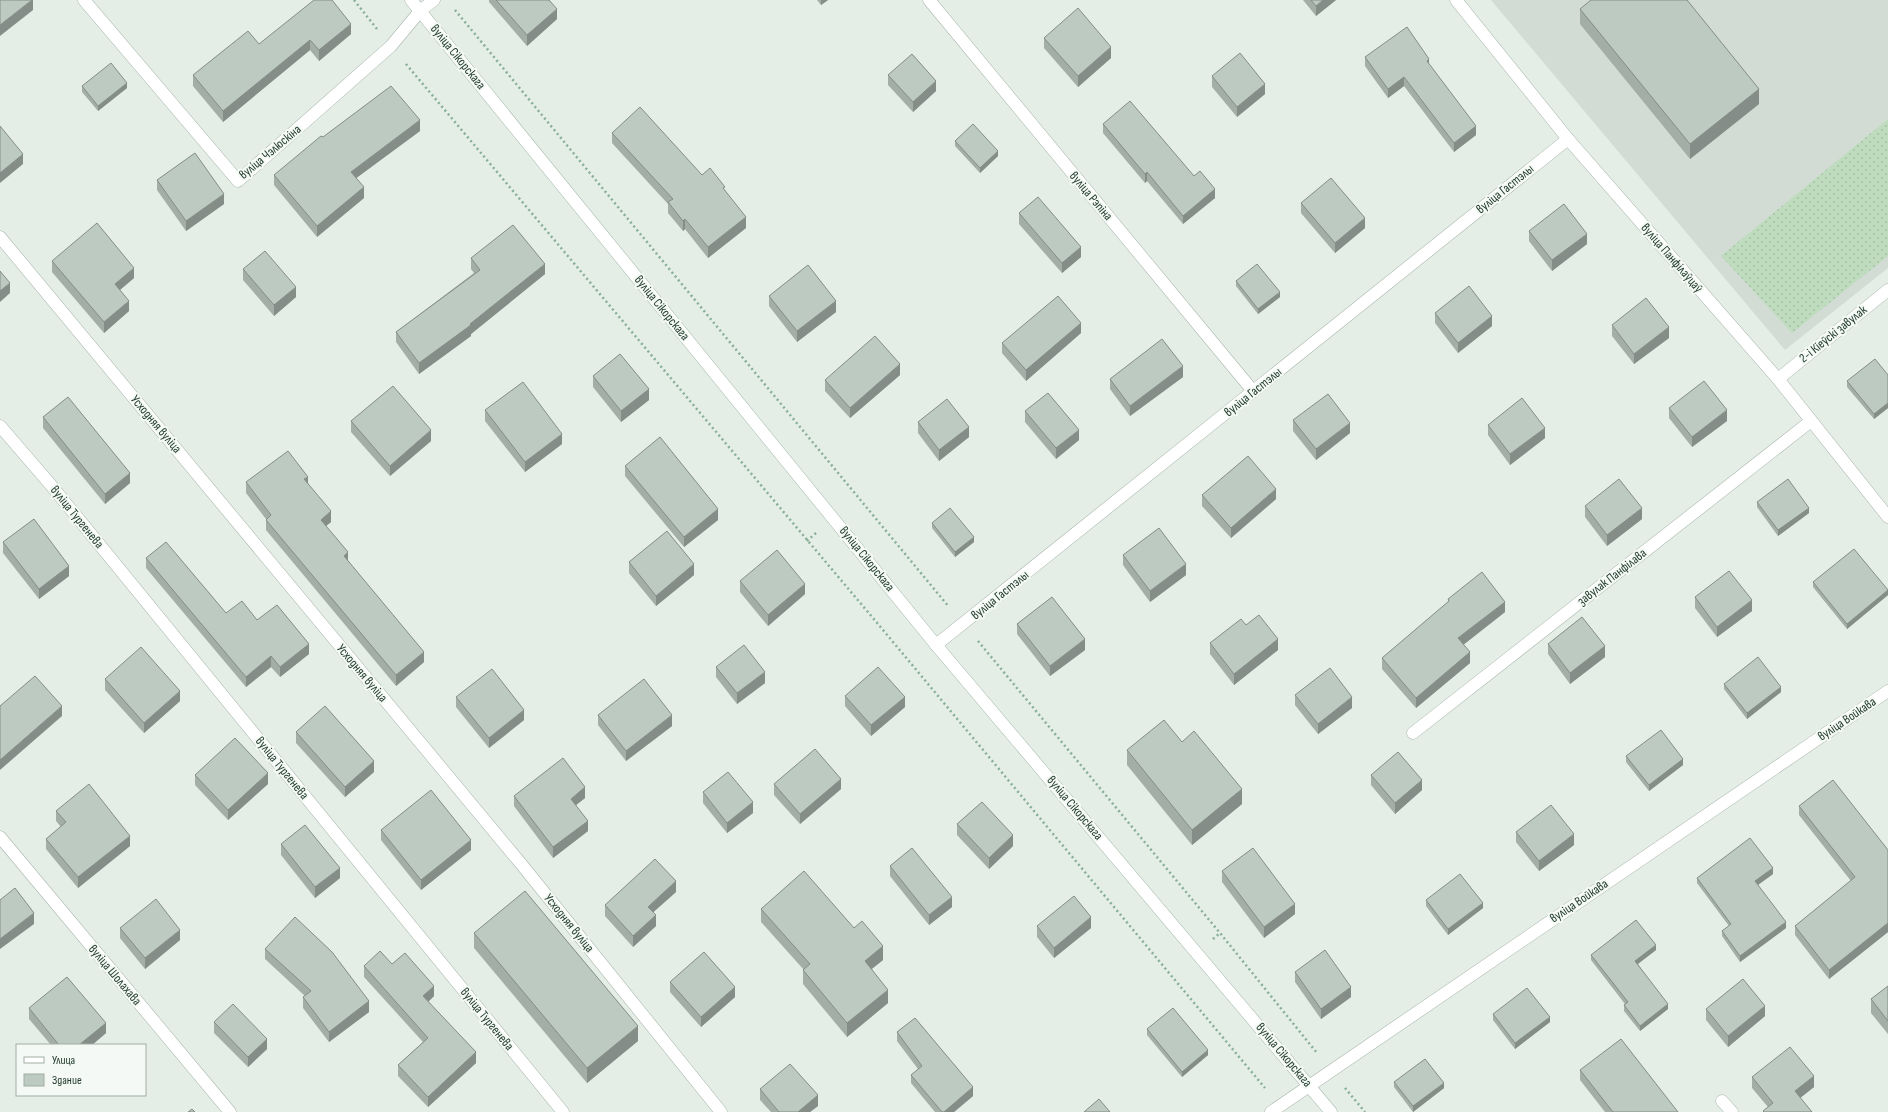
<svg xmlns="http://www.w3.org/2000/svg" width="1888" height="1112" font-family="'Sofia Sans Condensed',sans-serif">
  <style>
    .built { fill: #d2dcd5 }
    .grass { fill: url(#grass-dots) }
    .lines { fill: none; stroke-linecap: round; stroke-linejoin: round }
    .street-casing { stroke: #a7b5ab; stroke-width: 13 }
    .secondary-casing { stroke: #a6bbad; stroke-width: 13 }
    .path { stroke: #86af96; stroke-width: 2.5; stroke-dasharray: 2 3; stroke-linecap: butt }
    .street { stroke: #fff; stroke-width: 12 }
    .secondary { stroke: #fff; stroke-width: 12 }
    .wall { fill: #a2aea6 }
    .shaded-wall { fill: #848d87 }
    .building { fill: #bccac1; stroke: #848d87 }
    .labels { text-anchor: middle; dominant-baseline: central; stroke-width: 4; stroke-linejoin: round; paint-order: stroke }
    .street-label { font-size: 13px; fill: #243d2f; stroke: #f4f9f5 }
  </style>
  <defs>
    <pattern id="grass-dots" width="8" height="8" patternUnits="userSpaceOnUse"><rect width="8" height="8" fill="#bfddbe"/><path d="M2 2h.1M6 6h.1" fill="none" stroke="#a4bfa4" stroke-width="1.8" stroke-linecap="round"/></pattern>
  </defs>
  <rect width="100%" height="100%" fill="#e4ede6"/>
  <path class="built" d="M1491,0H1888V268L1785,350Z"/>
  <path class="grass" d="M1888,119V256L1792,333L1721,256Z"/>
  <g class="lines">
    <g class="street-casing">
      <g id="street">
        <path d="M84,0L238,181L391,46L420,11L434,0"/>
        <path d="M929,0L1253,391"/>
        <path d="M1456,0L1568,139L1778,379L1888,517"/>
        <path d="M0,237L522,865L721,1112"/>
        <path d="M1778,379L1888,290"/>
        <path d="M0,426L50,484L563,1112"/>
        <path d="M936,645L1568,139"/>
        <path d="M1413,733L1811,421"/>
        <path d="M0,837L230,1112"/>
        <path d="M1722,1101L1732,1112"/>
        <path d="M1271,1112L1888,691"/>
      </g>
    </g>
    <g class="secondary-casing">
      <path id="secondary" d="M411,0L936,645L1331,1112"/>
    </g>
    <g class="path">
      <path d="M354,0L377,29"/>
      <path d="M455,10L949,607"/>
      <path d="M406,64L878,624L1265,1088"/>
      <path d="M807,541L816,533"/>
      <path d="M978,641L1220,933L1317,1053"/>
      <path d="M1213,939L1220,933"/>
      <path d="M1345,1088L1365,1112"/>
    </g>
    <use href="#street" class="street"/>
    <use href="#secondary" class="secondary"/>
  </g>
  <g class="wall">
    <path d="M489,0H549L557,19L527,46L489,2Z"/>
    <path d="M817,0H828L821,5Z"/>
    <path d="M1303,0H1336L1316,16Z"/>
    <path d="M1580,9L1759,104L1690,159L1580,24Z"/>
    <path d="M351,34L319,61L310,50L223,122L193,86V75L259,44Z"/>
    <path d="M1044,38L1111,58L1078,87L1044,48Z"/>
    <path d="M1365,57L1429,65L1476,135L1454,152L1404,86L1388,98L1365,66Z"/>
    <path d="M888,75L936,91L913,112L888,85Z"/>
    <path d="M1212,76L1265,94L1237,117L1212,87Z"/>
    <path d="M82,86L127,88L98,111L82,92Z"/>
    <path d="M1103,124L1194,176L1215,198L1183,224L1147,181L1145,183L1103,133Z"/>
    <path d="M420,131L356,178L364,198L317,237L274,185V175L323,137Z"/>
    <path d="M612,133L702,175L725,190L746,228L708,258L685,229L683,231L668,213V204L612,143Z"/>
    <path d="M955,141L998,156L980,173L955,146Z"/>
    <path d="M157,180L224,204L186,231L157,190Z"/>
    <path d="M1301,203L1365,228L1335,253L1301,213Z"/>
    <path d="M1019,213L1081,257L1062,273L1019,224Z"/>
    <path d="M1529,231L1587,244L1552,271L1529,241Z"/>
    <path d="M471,258L545,274L471,334V336L419,374L396,342V332L474,273L471,269Z"/>
    <path d="M52,261L134,278L120,290L129,311L104,333L52,272Z"/>
    <path d="M243,269L296,297L274,316L243,280Z"/>
    <path d="M1236,281L1280,297L1258,314L1236,286Z"/>
    <path d="M769,296L836,312L797,342L769,306Z"/>
    <path d="M1435,313L1492,326L1458,353L1435,323Z"/>
    <path d="M1612,325L1669,338L1634,364L1612,336Z"/>
    <path d="M1081,333L1026,381L1002,353V343Z"/>
    <path d="M900,375L850,418L825,391V380Z"/>
    <path d="M1888,375V408L1874,419L1847,387V381Z"/>
    <path d="M593,376L649,400L621,422L593,387Z"/>
    <path d="M1183,377L1130,416L1110,389V379Z"/>
    <path d="M1669,408L1727,421L1692,447L1669,418Z"/>
    <path d="M485,410L562,444L525,472L485,421Z"/>
    <path d="M1025,411L1079,440L1056,459L1025,422Z"/>
    <path d="M43,417L130,483L105,504L43,428Z"/>
    <path d="M1293,420L1350,433L1316,460L1293,431Z"/>
    <path d="M351,421L431,441L390,476L351,432Z"/>
    <path d="M918,422L969,437L939,461L918,433Z"/>
    <path d="M1488,425L1545,438L1510,465L1488,435Z"/>
    <path d="M625,466L718,520L684,547L625,476Z"/>
    <path d="M246,482L308,483L331,522L326,526L348,561L424,662L396,686L266,530V519L246,493Z"/>
    <path d="M1202,495L1276,499L1231,538L1202,506Z"/>
    <path d="M1757,502L1809,513L1778,536L1757,507Z"/>
    <path d="M1585,506L1642,519L1607,546L1585,517Z"/>
    <path d="M932,523L974,542L955,557L932,528Z"/>
    <path d="M3,542L69,576L39,599L3,553Z"/>
    <path d="M1123,555L1186,575L1150,602L1123,565Z"/>
    <path d="M146,558L226,613L257,620L309,654L280,677L271,667L246,687L146,568Z"/>
    <path d="M629,562L694,575L656,606L629,573Z"/>
    <path d="M740,581L805,594L768,626L740,592Z"/>
    <path d="M1813,582L1888,590V595L1847,629L1813,587Z"/>
    <path d="M1695,597L1752,611L1717,637L1695,608Z"/>
    <path d="M1448,599L1505,612L1463,645L1470,663L1416,708L1382,669V658L1448,603Z"/>
    <path d="M1017,624L1085,650L1050,676L1017,634Z"/>
    <path d="M1210,643L1278,650L1234,685L1210,654Z"/>
    <path d="M1548,644L1605,657L1570,684L1548,654Z"/>
    <path d="M716,667L765,683L737,704L716,677Z"/>
    <path d="M105,679L180,701L144,733L105,690Z"/>
    <path d="M1724,684L1781,692L1747,719L1724,689Z"/>
    <path d="M1295,695L1352,708L1318,734L1295,705Z"/>
    <path d="M845,696L905,707L871,736L845,706Z"/>
    <path d="M456,697L524,720L489,748L456,707Z"/>
    <path d="M598,715L672,726L626,761L598,725Z"/>
    <path d="M296,732L374,772L345,797L296,743Z"/>
    <path d="M1182,742L1242,804L1192,845L1127,765V750Z"/>
    <path d="M1626,756L1683,765L1649,791L1626,762Z"/>
    <path d="M195,775L268,784L228,820L195,785Z"/>
    <path d="M1371,775L1422,790L1395,814L1371,785Z"/>
    <path d="M774,784L841,789L800,824L774,795Z"/>
    <path d="M703,792L753,813L727,833L703,803Z"/>
    <path d="M514,796L585,798L576,805L588,831L553,858L514,806Z"/>
    <path d="M1799,806L1888,850V932L1829,979L1795,935V926L1851,881L1799,815Z"/>
    <path d="M56,811L130,846L78,888L46,849V839L61,827L56,821Z"/>
    <path d="M957,824L1013,846L989,869L957,835Z"/>
    <path d="M381,830L471,850L421,890L381,840Z"/>
    <path d="M1516,832L1574,845L1539,871L1516,842Z"/>
    <path d="M281,844L340,878L315,898L281,855Z"/>
    <path d="M890,866L952,907L929,925L890,876Z"/>
    <path d="M1222,871L1295,914L1264,938L1222,882Z"/>
    <path d="M1773,874L1758,885L1786,928L1740,962L1722,936V931L1729,926L1697,883V878Z"/>
    <path d="M676,892L653,912L656,926L633,947L605,916V905Z"/>
    <path d="M1426,900L1483,908L1448,935L1426,906Z"/>
    <path d="M761,909L854,928L883,960L872,969L888,1003L847,1037L803,984V970H804L761,922Z"/>
    <path d="M1037,926L1091,928L1054,958L1037,937Z"/>
    <path d="M120,928L180,940L145,969L120,938Z"/>
    <path d="M474,933L638,1041L587,1083L474,948Z"/>
    <path d="M265,949L369,1012L329,1042L303,1008V997L305,996L265,959Z"/>
    <path d="M1656,950L1638,964L1668,1009L1640,1031L1624,1011V1005L1625,1004L1591,960V955Z"/>
    <path d="M392,964L434,996L428,1002L476,1063L428,1107L398,1076V1065L423,1042L364,977V966Z"/>
    <path d="M1295,972L1351,997L1321,1019L1295,982Z"/>
    <path d="M670,982L735,997L701,1027L670,992Z"/>
    <path d="M1888,986V1034L1871,1013V999Z"/>
    <path d="M29,1008L106,1033L92,1045H51L29,1019Z"/>
    <path d="M1706,1009L1765,1016L1728,1047L1706,1020Z"/>
    <path d="M1493,1014L1550,1022L1515,1049L1493,1020Z"/>
    <path d="M214,1022L267,1049L248,1067L214,1033Z"/>
    <path d="M1147,1029L1208,1055L1182,1077L1147,1035Z"/>
    <path d="M897,1032L973,1096L954,1112H935L911,1083V1075L918,1069L897,1041Z"/>
    <path d="M1580,1070L1678,1112H1605L1580,1080Z"/>
    <path d="M1752,1077L1814,1087L1800,1098L1812,1112H1763V1111L1768,1107L1752,1088Z"/>
    <path d="M1394,1082L1444,1088L1413,1112L1394,1087Z"/>
    <path d="M760,1089L818,1106L810,1112H771L760,1100Z"/>
  </g>
  <g class="shaded-wall">
    <path d="M32,0H33V10L0,36V25Z"/>
    <path d="M821,0H828L821,5Z"/>
    <path d="M1323,0H1336L1316,16V6Z"/>
    <path d="M557,9V19L527,46V35Z"/>
    <path d="M351,24V34L319,61V50Z"/>
    <path d="M310,40V50L223,122V111Z"/>
    <path d="M1111,47V58L1078,87V76Z"/>
    <path d="M1429,59V68L1427,61Z"/>
    <path d="M1404,77V86L1388,98V89Z"/>
    <path d="M936,81V91L913,112V102Z"/>
    <path d="M127,83V88L98,111V106Z"/>
    <path d="M1265,84V94L1237,117V107Z"/>
    <path d="M1759,89V104L1690,159V144Z"/>
    <path d="M420,120V131L351,182V172Z"/>
    <path d="M1476,126V135L1454,152V143Z"/>
    <path d="M998,151V156L980,173V168Z"/>
    <path d="M23,154V164L0,183V173Z"/>
    <path d="M1147,172V181L1145,183V174Z"/>
    <path d="M364,187V198L317,237V226Z"/>
    <path d="M1215,189V198L1183,224V216Z"/>
    <path d="M224,194V204L186,231V221Z"/>
    <path d="M746,217V228L708,258V247Z"/>
    <path d="M1365,218V228L1335,253V243Z"/>
    <path d="M685,219V229L683,231V221Z"/>
    <path d="M1587,234V244L1552,271V260Z"/>
    <path d="M1081,247V257L1062,273V263Z"/>
    <path d="M545,264V274L471,334V336L419,374V363L470,324Z"/>
    <path d="M134,268V278L115,294V284Z"/>
    <path d="M10,283V293L0,302V291Z"/>
    <path d="M296,287V297L274,316V305Z"/>
    <path d="M1280,292V297L1258,314V309Z"/>
    <path d="M129,301V311L104,333V322Z"/>
    <path d="M836,301V312L797,342V331Z"/>
    <path d="M1492,316V326L1458,353V343Z"/>
    <path d="M1081,323V333L1026,381V370Z"/>
    <path d="M1669,327V338L1634,364V354Z"/>
    <path d="M900,364V375L850,418V408Z"/>
    <path d="M1183,366V377L1130,416V406Z"/>
    <path d="M649,389V400L621,422V411Z"/>
    <path d="M1888,403V408L1874,419V414Z"/>
    <path d="M1727,410V421L1692,447V437Z"/>
    <path d="M1350,423V433L1316,460V449Z"/>
    <path d="M969,427V437L939,461V450Z"/>
    <path d="M1545,428V438L1510,465V454Z"/>
    <path d="M431,430V441L390,476V466Z"/>
    <path d="M1079,430V440L1056,459V448Z"/>
    <path d="M562,434V444L525,472V462Z"/>
    <path d="M130,473V483L105,504V494Z"/>
    <path d="M308,477V487L304,479Z"/>
    <path d="M1276,489V499L1231,538V528Z"/>
    <path d="M1642,508V519L1607,546V535Z"/>
    <path d="M1809,508V513L1778,536V530Z"/>
    <path d="M718,509V520L684,547V537Z"/>
    <path d="M331,511V522L321,530V520Z"/>
    <path d="M974,537V542L955,557V552Z"/>
    <path d="M348,552V562L344,556Z"/>
    <path d="M694,564V575L656,606V596Z"/>
    <path d="M1186,564V575L1150,602V591Z"/>
    <path d="M69,566V576L39,599V589Z"/>
    <path d="M805,584V594L768,626V615Z"/>
    <path d="M1888,590V595L1847,629V624Z"/>
    <path d="M1752,600V611L1717,637V627Z"/>
    <path d="M1505,602V612L1458,649V638Z"/>
    <path d="M1085,639V650L1050,676V666Z"/>
    <path d="M1278,639V650L1234,685V674Z"/>
    <path d="M309,644V654L280,677V667Z"/>
    <path d="M1605,646V657L1570,684V673Z"/>
    <path d="M424,652V662L396,686V675Z"/>
    <path d="M1470,652V663L1416,708V698Z"/>
    <path d="M271,656V667L246,687V677Z"/>
    <path d="M765,672V683L737,704V693Z"/>
    <path d="M1781,687V692L1747,719V713Z"/>
    <path d="M180,691V701L144,733V723Z"/>
    <path d="M905,697V707L871,736V725Z"/>
    <path d="M1352,697V708L1318,734V724Z"/>
    <path d="M62,706V716L0,770V760Z"/>
    <path d="M524,710V720L489,748V738Z"/>
    <path d="M672,715V726L626,761V751Z"/>
    <path d="M1683,759V765L1649,791V785Z"/>
    <path d="M374,761V772L345,797V787Z"/>
    <path d="M268,773V784L228,820V810Z"/>
    <path d="M841,779V789L800,824V814Z"/>
    <path d="M1422,780V790L1395,814V803Z"/>
    <path d="M585,787V798L571,809V799Z"/>
    <path d="M1242,789V804L1192,845V830Z"/>
    <path d="M753,802V813L727,833V823Z"/>
    <path d="M588,821V831L553,858V847Z"/>
    <path d="M1574,834V845L1539,871V861Z"/>
    <path d="M1013,835V846L989,869V858Z"/>
    <path d="M130,836V846L78,888V877Z"/>
    <path d="M471,840V850L421,890V880Z"/>
    <path d="M340,868V878L315,898V887Z"/>
    <path d="M1773,868V874L1755,887V881Z"/>
    <path d="M676,881V892L648,917V907Z"/>
    <path d="M952,897V907L929,925V915Z"/>
    <path d="M1483,903V908L1448,935V929Z"/>
    <path d="M1295,904V914L1264,938V927Z"/>
    <path d="M34,913V924L0,949V939Z"/>
    <path d="M656,915V926L633,947V936Z"/>
    <path d="M1091,917V928L1054,958V948Z"/>
    <path d="M1786,922V928L1740,962V956Z"/>
    <path d="M1888,923V932L1829,979V970Z"/>
    <path d="M180,930V940L145,969V958Z"/>
    <path d="M1656,945V950L1635,966V961Z"/>
    <path d="M883,946V960L865,974V961Z"/>
    <path d="M434,986V996L423,1007V996Z"/>
    <path d="M735,987V997L701,1027V1017Z"/>
    <path d="M1351,987V997L1321,1019V1009Z"/>
    <path d="M888,990V1003L847,1037V1023Z"/>
    <path d="M369,1001V1012L329,1042V1032Z"/>
    <path d="M1668,1004V1009L1640,1031V1026Z"/>
    <path d="M1765,1006V1016L1728,1047V1036Z"/>
    <path d="M1550,1017V1022L1515,1049V1043Z"/>
    <path d="M106,1023V1033L92,1045H79Z"/>
    <path d="M638,1026V1041L587,1083V1068Z"/>
    <path d="M267,1039V1049L248,1067V1057Z"/>
    <path d="M1208,1050V1055L1182,1077V1072Z"/>
    <path d="M476,1052V1063L428,1107V1097Z"/>
    <path d="M1814,1076V1087L1795,1102V1091Z"/>
    <path d="M1444,1083V1088L1413,1112V1106Z"/>
    <path d="M973,1087V1096L954,1112H944Z"/>
    <path d="M818,1095V1106L810,1112H798Z"/>
  </g>
  <g class="building">
    <path d="M0,0H32L0,25Z"/>
    <path d="M314,0H332L351,24L319,50L310,40L223,111L193,75L248,31L259,44Z"/>
    <path d="M496,0H549L557,9L527,35Z"/>
    <path d="M1311,0H1323L1316,6Z"/>
    <path d="M1591,0H1687L1759,89L1690,144L1580,9Z"/>
    <path d="M1078,8L1111,47L1078,76L1044,38Z"/>
    <path d="M1407,27L1429,59L1427,61L1476,126L1454,143L1404,77L1388,89L1365,57Z"/>
    <path d="M1240,53L1265,84L1237,107L1212,76Z"/>
    <path d="M912,54L936,81L913,102L888,75Z"/>
    <path d="M111,63L127,83L98,106L82,86Z"/>
    <path d="M391,86L420,120L351,172L364,187L317,226L274,175L321,136L323,137Z"/>
    <path d="M1130,101L1194,176L1200,171L1215,189L1183,216L1147,172L1145,174L1103,124Z"/>
    <path d="M640,107L702,175L710,168L725,187L723,188L746,217L708,247L685,219L683,221L668,202L673,199L612,133Z"/>
    <path d="M973,124L998,151L980,168L955,141Z"/>
    <path d="M0,126L23,154L0,173Z"/>
    <path d="M195,153L224,194L186,221L157,180Z"/>
    <path d="M1331,178L1365,218L1335,243L1301,203Z"/>
    <path d="M1038,197L1081,247L1062,263L1019,213Z"/>
    <path d="M1564,204L1587,234L1552,260L1529,231Z"/>
    <path d="M97,223L134,268L115,284L129,301L104,322L52,261Z"/>
    <path d="M513,225L545,264L470,324L471,325L419,363L396,332L480,270L471,258Z"/>
    <path d="M265,251L296,287L274,305L243,269Z"/>
    <path d="M1257,264L1280,292L1258,309L1236,281Z"/>
    <path d="M808,265L836,301L797,331L769,296Z"/>
    <path d="M0,271L10,283L0,291Z"/>
    <path d="M1469,286L1492,316L1458,343L1435,313Z"/>
    <path d="M1058,296L1081,323L1026,370L1002,343Z"/>
    <path d="M1646,298L1669,327L1634,354L1612,325Z"/>
    <path d="M875,336L900,364L850,408L825,380Z"/>
    <path d="M1162,339L1183,366L1130,406L1110,379Z"/>
    <path d="M620,354L649,389L621,411L593,376Z"/>
    <path d="M1875,359L1888,375V403L1874,414L1847,381Z"/>
    <path d="M1704,381L1727,410L1692,437L1669,408Z"/>
    <path d="M523,382L562,434L525,462L485,410Z"/>
    <path d="M393,386L431,430L390,466L351,421Z"/>
    <path d="M1048,393L1079,430L1056,448L1025,411Z"/>
    <path d="M1328,394L1350,423L1316,449L1293,420Z"/>
    <path d="M68,397L130,473L105,494L43,417Z"/>
    <path d="M1522,398L1545,428L1510,454L1488,425Z"/>
    <path d="M947,399L969,427L939,450L918,422Z"/>
    <path d="M660,437L718,509L684,537L625,466Z"/>
    <path d="M288,451L308,477L304,479L331,511L321,520L348,552L344,556L424,652L396,675L266,520L271,515L246,482Z"/>
    <path d="M1248,456L1276,489L1231,528L1202,495Z"/>
    <path d="M1619,479L1642,508L1607,535L1585,506Z"/>
    <path d="M1788,479L1809,508L1778,530L1757,502Z"/>
    <path d="M950,508L974,537L955,552L932,523Z"/>
    <path d="M34,519L69,566L39,589L3,542Z"/>
    <path d="M1159,528L1186,564L1150,591L1123,555Z"/>
    <path d="M667,531L694,564L656,596L629,562Z"/>
    <path d="M166,542L226,613L242,601L257,620L277,605L309,644L280,667L271,656L246,677L146,558Z"/>
    <path d="M1854,549L1888,590L1847,624L1813,582Z"/>
    <path d="M777,550L805,584L768,615L740,581Z"/>
    <path d="M1729,571L1752,600L1717,627L1695,597Z"/>
    <path d="M1482,572L1505,602L1458,638L1470,652L1416,698L1382,658L1449,601L1448,599Z"/>
    <path d="M1052,597L1085,639L1050,666L1017,624Z"/>
    <path d="M1259,615L1278,639L1234,674L1210,643L1241,619L1246,625Z"/>
    <path d="M1582,617L1605,646L1570,673L1548,644Z"/>
    <path d="M744,645L765,672L737,693L716,667Z"/>
    <path d="M141,647L180,691L144,723L105,679Z"/>
    <path d="M1758,657L1781,687L1747,713L1724,684Z"/>
    <path d="M878,667L905,697L871,725L845,696Z"/>
    <path d="M1330,668L1352,697L1318,724L1295,695Z"/>
    <path d="M492,669L524,710L489,738L456,697Z"/>
    <path d="M35,676L62,706L0,760V706Z"/>
    <path d="M644,679L672,715L626,751L598,715Z"/>
    <path d="M325,706L374,761L345,787L296,732Z"/>
    <path d="M1164,720L1182,742L1194,731L1242,789L1192,830L1127,750Z"/>
    <path d="M1661,730L1683,759L1649,785L1626,756Z"/>
    <path d="M235,738L268,773L228,810L195,775Z"/>
    <path d="M815,749L841,779L800,814L774,784Z"/>
    <path d="M1398,752L1422,780L1395,803L1371,775Z"/>
    <path d="M563,758L585,787L571,799L588,821L553,847L514,796Z"/>
    <path d="M728,772L753,802L727,823L703,792Z"/>
    <path d="M1833,780L1888,850V923L1829,970L1795,926L1855,877L1799,806Z"/>
    <path d="M89,784L130,836L78,877L46,839L66,822L56,811Z"/>
    <path d="M431,790L471,840L421,880L381,830Z"/>
    <path d="M982,802L1013,835L989,858L957,824Z"/>
    <path d="M1551,805L1574,834L1539,861L1516,832Z"/>
    <path d="M305,825L340,868L315,887L281,844Z"/>
    <path d="M1750,838L1773,868L1755,881L1786,922L1740,956L1722,931L1731,924L1697,878Z"/>
    <path d="M912,848L952,897L929,915L890,866Z"/>
    <path d="M1253,848L1295,904L1264,927L1222,871Z"/>
    <path d="M655,859L676,881L648,907L656,915L633,936L605,905Z"/>
    <path d="M804,871L854,928L862,921L883,946L865,961L888,990L847,1023L803,970L810,964L761,909Z"/>
    <path d="M1460,874L1483,903L1448,929L1426,900Z"/>
    <path d="M15,888L34,913L0,939V900Z"/>
    <path d="M525,891L638,1026L587,1068L474,933Z"/>
    <path d="M1074,896L1091,917L1054,948L1037,926Z"/>
    <path d="M156,899L180,930L145,958L120,928Z"/>
    <path d="M295,917L332,952L369,1001L329,1032L303,997L311,991L265,949Z"/>
    <path d="M1636,920L1656,945L1635,961L1668,1004L1640,1026L1624,1005L1628,1002L1591,955Z"/>
    <path d="M1325,950L1351,987L1321,1009L1295,972Z"/>
    <path d="M380,951L392,964L405,953L434,986L423,996L476,1052L428,1097L398,1065L428,1038L364,966Z"/>
    <path d="M704,952L735,987L701,1017L670,982Z"/>
    <path d="M67,977L106,1023L79,1045H59L29,1008Z"/>
    <path d="M1743,979L1765,1006L1728,1036L1706,1009Z"/>
    <path d="M1888,986V1021L1871,999Z"/>
    <path d="M1527,988L1550,1017L1515,1043L1493,1014Z"/>
    <path d="M233,1004L267,1039L248,1057L214,1022Z"/>
    <path d="M1173,1008L1208,1050L1182,1072L1147,1029Z"/>
    <path d="M915,1018L973,1087L944,1112H942L911,1075L922,1066L897,1032Z"/>
    <path d="M1621,1039L1678,1112H1613L1580,1070Z"/>
    <path d="M1790,1047L1814,1076L1795,1091L1812,1112H1764L1763,1111L1773,1103L1752,1077Z"/>
    <path d="M1425,1059L1444,1083L1413,1106L1394,1082Z"/>
    <path d="M790,1064L818,1095L798,1112H779L760,1089Z"/>
    <path d="M1099,1099L1110,1112H1084Z"/>
    <path d="M192,1109L195,1112H188Z"/>
  </g>
  <g class="labels">
    <g class="street-label">
      <text transform="translate(458 57) rotate(51)">вуліца Сікорскага</text>
      <text transform="translate(270 152) rotate(-40)">вуліца Чэлюскіна</text>
      <text transform="translate(1505 189) rotate(-39)">вуліца Гастэлы</text>
      <text transform="translate(1091 196) rotate(50)">вуліца Рэпіна</text>
      <text transform="translate(1672 258) rotate(49)">вуліца Панфілаўцаў</text>
      <text transform="translate(662 308) rotate(51)">вуліца Сікорскага</text>
      <text transform="translate(1833 334) rotate(-39)">2-і Кіеўскі завулак</text>
      <text transform="translate(1253 392) rotate(-39)">вуліца Гастэлы</text>
      <text transform="translate(156 424) rotate(50)">Усходняя вуліца</text>
      <text transform="translate(77 517) rotate(51)">вуліца Тургенева</text>
      <text transform="translate(867 559) rotate(51)">вуліца Сікорскага</text>
      <text transform="translate(1612 577) rotate(-38)">завулак Панфілава</text>
      <text transform="translate(1000 595) rotate(-39)">вуліца Гастэлы</text>
      <text transform="translate(362 673) rotate(50)">Усходняя вуліца</text>
      <text transform="translate(1847 719) rotate(-34)">вуліца Войкава</text>
      <text transform="translate(282 768) rotate(51)">вуліца Тургенева</text>
      <text transform="translate(1075 808) rotate(50)">вуліца Сікорскага</text>
      <text transform="translate(1579 901) rotate(-34)">вуліца Войкава</text>
      <text transform="translate(569 923) rotate(51)">Усходняя вуліца</text>
      <text transform="translate(115 975) rotate(50)">вуліца Шолахава</text>
      <text transform="translate(487 1019) rotate(51)">вуліца Тургенева</text>
      <text transform="translate(1284 1055) rotate(50)">вуліца Сікорскага</text>
    </g>
  </g>
  <rect x="16" y="1044" width="130" height="52" fill="#f4f9f5" stroke="#a1aea6"/>
  <rect x="24" y="1057" width="20" height="6" fill="#ffffff" stroke="#a1aea6"/>
  <text x="52" y="1064" font-size="12" fill="#243d2f">Улица</text>
  <rect x="24" y="1074" width="20" height="12" fill="#bccac1" stroke="#a1aea6"/>
  <text x="52" y="1084" font-size="12" fill="#243d2f">Здание</text>
</svg>
